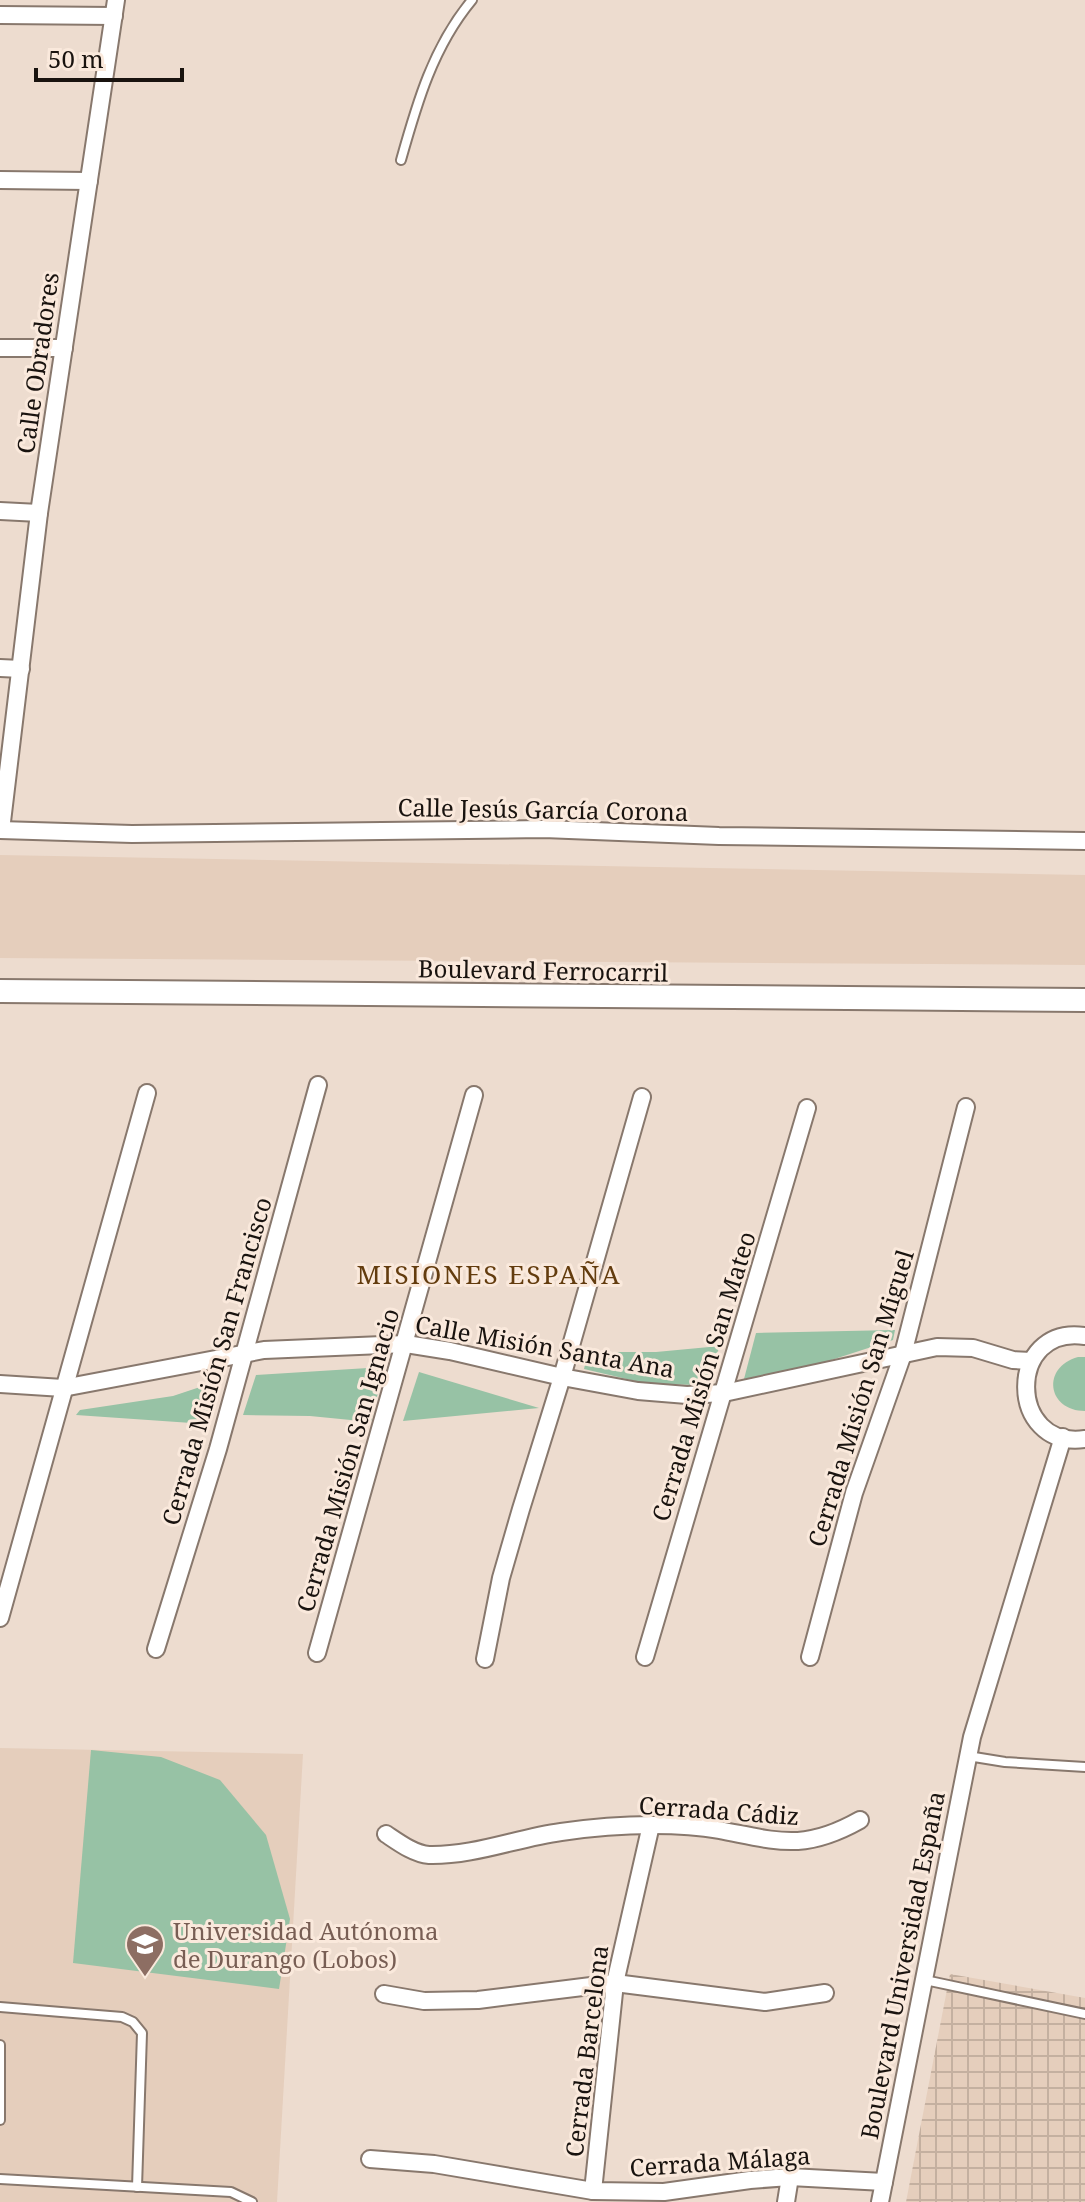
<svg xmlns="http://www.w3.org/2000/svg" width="1085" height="2202" font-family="'Noto Serif',serif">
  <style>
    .built { fill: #e5cebc }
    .industrial { fill: url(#industrial-grid) }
    .green { fill: #97c2a5 }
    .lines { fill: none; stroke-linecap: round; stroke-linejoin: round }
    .lane-casing { stroke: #88786d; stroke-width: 12 }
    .street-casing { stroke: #88786d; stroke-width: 20 }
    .secondary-casing { stroke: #88786d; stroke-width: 26 }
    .lane { stroke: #fff; stroke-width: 8 }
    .street { stroke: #fff; stroke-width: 16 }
    .secondary { stroke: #fff; stroke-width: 22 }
    .labels { text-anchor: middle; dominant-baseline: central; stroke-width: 6; stroke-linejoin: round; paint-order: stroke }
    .street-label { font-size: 24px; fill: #19130f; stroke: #fae9dc }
    .education-label { font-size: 24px; fill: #785e54; stroke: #fae9dc; text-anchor: start }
    .neighbourhood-label { font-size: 26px; letter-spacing: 2px; fill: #633c0e; stroke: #fae9dc }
  </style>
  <defs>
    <pattern id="industrial-grid" width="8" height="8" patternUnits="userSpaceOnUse" patternTransform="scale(2)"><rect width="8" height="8" fill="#e5cebc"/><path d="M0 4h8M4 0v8" fill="none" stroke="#c4b0a0"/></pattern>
  </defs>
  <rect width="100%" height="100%" fill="#eddccf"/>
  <g class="built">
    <path d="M0,855L1085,875V965L0,958Z"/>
    <path d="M0,1748L303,1754L277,2202H0Z"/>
  </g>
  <path class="industrial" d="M950,1974L1085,1998V2202H906Z"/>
  <g class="green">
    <path d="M895,1330L893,1340L816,1365L744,1379L756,1333Z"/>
    <path d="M720,1346L704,1385L648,1384L584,1369L588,1352H656Z"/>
    <path d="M1078,1357H1085V1411C1047,1411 1041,1367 1078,1357Z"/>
    <path d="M384,1367L371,1422L310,1416L243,1415L256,1375Z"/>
    <path d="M419,1372L539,1408L403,1421Z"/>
    <path d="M218,1381L206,1424L76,1415L80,1410L173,1396Z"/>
    <path d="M91,1750L161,1757L220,1780L266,1835L290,1919L279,1989L73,1963Z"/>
  </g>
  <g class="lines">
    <g class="lane-casing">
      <g id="lane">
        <path d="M401,160C417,103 433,47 472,0"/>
        <path d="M968,1756L1005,1762L1085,1767"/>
        <path d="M925,1980L1085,2014"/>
        <path d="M0,2007L122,2017L133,2022L142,2033L137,2187"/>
        <path d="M0,2045V2120"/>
        <path d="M0,2179L231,2192L252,2202"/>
      </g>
    </g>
    <g class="street-casing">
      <g id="street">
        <path d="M0,15L114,16"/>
        <path d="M0,180L89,181"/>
        <path d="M0,348H64"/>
        <path d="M0,511L39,513"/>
        <path d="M0,668L21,669"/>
        <path d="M0,830L132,834L544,829L719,836L1085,841"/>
        <path d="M1,830L39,513L116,0"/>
        <path d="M1085,1336C1006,1324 1007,1450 1085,1439"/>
        <path d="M0,1384L63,1388L264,1350L406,1344L450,1351L562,1377L638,1391L687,1395L724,1393L937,1347L973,1348L1013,1360L1031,1361"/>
        <path d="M0,1618L147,1093"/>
        <path d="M156,1649L218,1449L318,1085"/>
        <path d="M317,1653L474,1095"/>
        <path d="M645,1657L807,1108"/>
        <path d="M810,1657L854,1493L903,1354L966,1107"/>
        <path d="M485,1659L501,1578L521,1509L562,1377L642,1097"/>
        <path d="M386,1834C398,1842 414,1854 429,1855C474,1856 517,1838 561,1832C588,1828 625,1825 652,1825C674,1825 698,1826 719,1830C778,1841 803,1852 860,1820"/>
        <path d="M384,1994L424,2001L478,2000L615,1983L765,2002L825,1993"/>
        <path d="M370,2159L434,2164L593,2191L664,2192L750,2180L790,2177L884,2182"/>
        <path d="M593,2191L615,1983L651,1825"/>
        <path d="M786,2202L790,2177"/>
        <path d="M880,2202L972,1737L1063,1437"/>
      </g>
    </g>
    <g class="secondary-casing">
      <path id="secondary" d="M0,991L1085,1000"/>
    </g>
    <use href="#lane" class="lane"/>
    <use href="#street" class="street"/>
    <use href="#secondary" class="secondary"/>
  </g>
  <defs>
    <g id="university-pin" transform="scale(2)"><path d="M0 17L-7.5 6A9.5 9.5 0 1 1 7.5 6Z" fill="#8d6e63" stroke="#fae9dc"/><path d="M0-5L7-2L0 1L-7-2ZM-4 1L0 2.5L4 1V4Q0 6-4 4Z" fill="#fff"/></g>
  </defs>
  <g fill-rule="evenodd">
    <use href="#university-pin" x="145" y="1944"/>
  </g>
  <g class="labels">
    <g class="street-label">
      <text transform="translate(37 363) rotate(-82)">Calle Obradores</text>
      <text transform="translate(543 809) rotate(1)">Calle Jesús García Corona</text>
      <text transform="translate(543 970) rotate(1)">Boulevard Ferrocarril</text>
      <text transform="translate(545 1346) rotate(10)">Calle Misión Santa Ana</text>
      <text transform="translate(216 1361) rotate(-74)">Cerrada Misión San Francisco</text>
      <text transform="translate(703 1376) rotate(-73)">Cerrada Misión San Mateo</text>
      <text transform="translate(860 1398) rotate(-73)">Cerrada Misión San Miguel</text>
      <text transform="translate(347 1460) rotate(-74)">Cerrada Misión San Ignacio</text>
      <text transform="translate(719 1810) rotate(4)">Cerrada Cádiz</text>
      <text transform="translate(902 1965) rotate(-79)">Boulevard Universidad España</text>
      <text transform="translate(586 2051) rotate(-83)">Cerrada Barcelona</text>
      <text transform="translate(720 2161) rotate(-4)">Cerrada Málaga</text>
    </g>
    <g class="education-label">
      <text x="173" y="1930">Universidad Autónoma<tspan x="173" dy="28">de Durango (Lobos)</tspan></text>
    </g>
    <g class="neighbourhood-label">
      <text x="489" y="1274">MISIONES ESPAÑA</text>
    </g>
  </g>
  <path d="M36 68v12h146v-12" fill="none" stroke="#19130f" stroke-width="4"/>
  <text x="48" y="68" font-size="24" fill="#19130f" stroke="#fae9dc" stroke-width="6" paint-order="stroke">50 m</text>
</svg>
